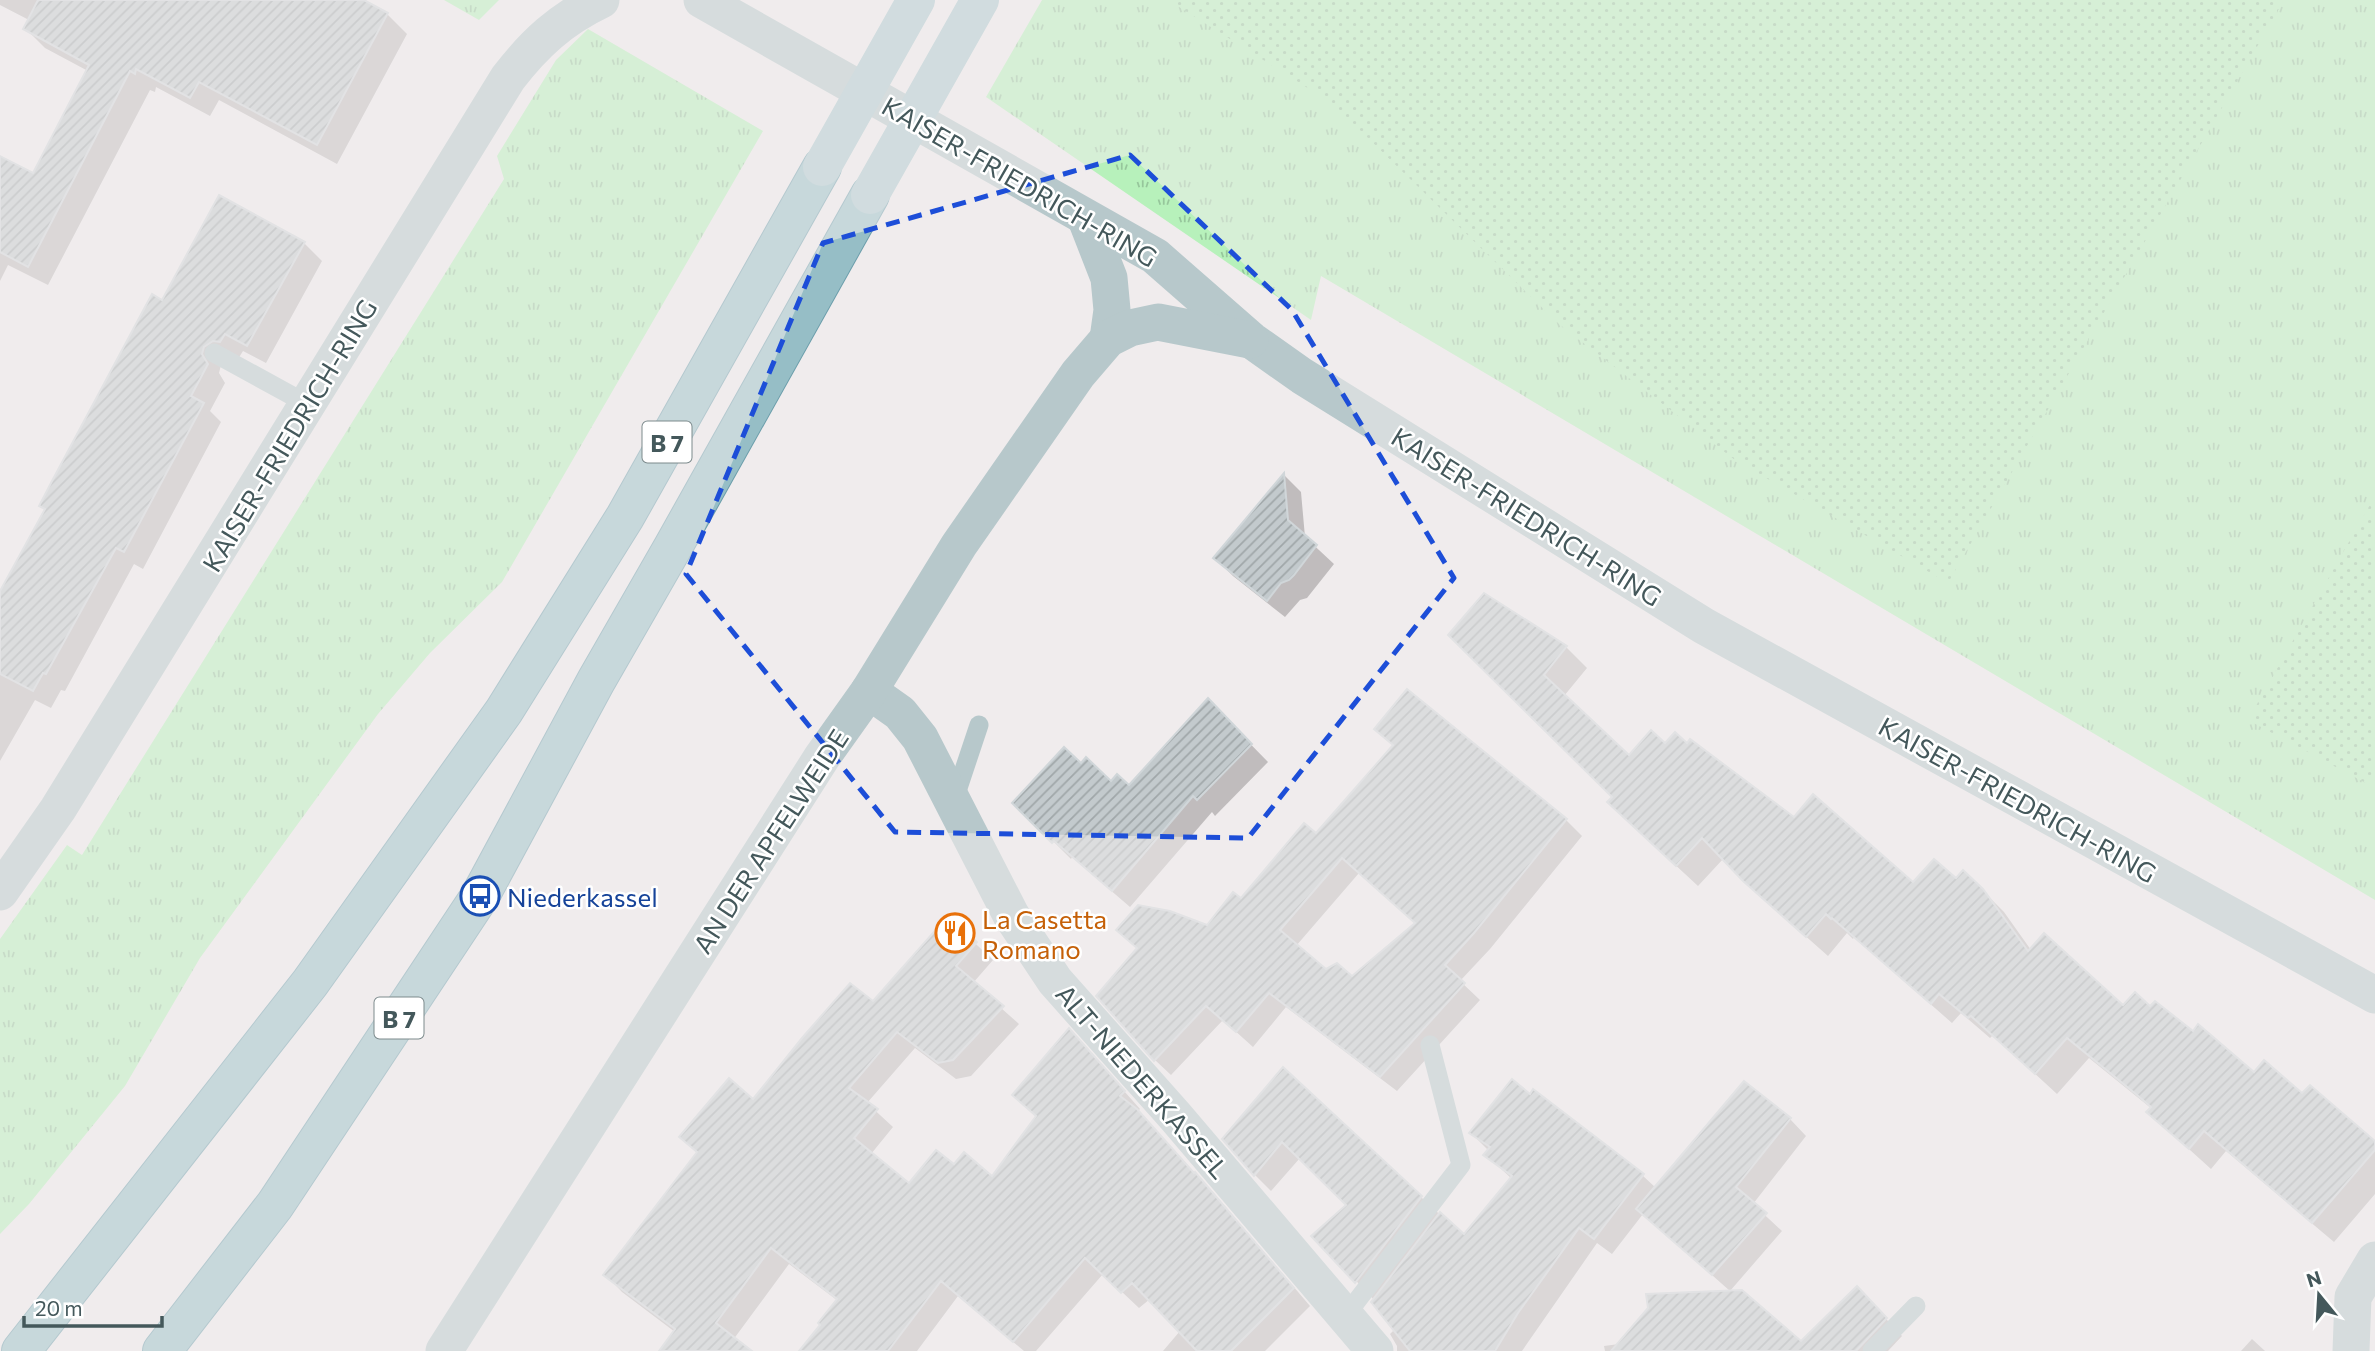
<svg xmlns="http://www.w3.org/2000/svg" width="2375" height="1351" font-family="Commissioner,sans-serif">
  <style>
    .grass { fill: url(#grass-tufts) }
    .garden { fill: url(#garden-dots) }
    .shadow { fill: #0003; fill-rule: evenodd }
    .building { fill: url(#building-hatch); stroke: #d0d6d9; stroke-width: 2; fill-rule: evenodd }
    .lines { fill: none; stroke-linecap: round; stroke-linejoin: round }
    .trunk-casing { stroke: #6c9eab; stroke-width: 40 }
    .service { stroke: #b7c8cb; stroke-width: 19 }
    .minor { stroke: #b7c8cb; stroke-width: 37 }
    .trunk { stroke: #96bec6; stroke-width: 38 }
    .primary-bridge { stroke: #aac8ce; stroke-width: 38 }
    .marked { fill: none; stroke: #1d4ed8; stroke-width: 5; stroke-dasharray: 14 9; stroke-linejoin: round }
    .labels { text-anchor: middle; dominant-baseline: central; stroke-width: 5; stroke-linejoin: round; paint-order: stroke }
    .shield { fill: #fff; stroke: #7c8a8c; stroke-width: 2 }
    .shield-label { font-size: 24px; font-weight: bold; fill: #44585b }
    .street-label { font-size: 26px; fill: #44585b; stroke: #fff }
    .transit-label { font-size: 26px; fill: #164399; stroke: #fff; text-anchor: start }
    .food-label { font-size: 26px; fill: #c56008; stroke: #fff; text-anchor: start }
  </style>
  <defs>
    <pattern id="grass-tufts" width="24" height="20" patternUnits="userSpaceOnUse" patternTransform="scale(1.75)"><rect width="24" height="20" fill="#b7f1bb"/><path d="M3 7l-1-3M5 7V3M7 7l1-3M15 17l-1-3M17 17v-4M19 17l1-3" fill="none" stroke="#96c69b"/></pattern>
    <pattern id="garden-dots" width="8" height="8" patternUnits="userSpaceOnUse" patternTransform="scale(1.75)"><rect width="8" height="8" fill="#b7f1bb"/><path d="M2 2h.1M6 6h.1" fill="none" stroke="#96c69b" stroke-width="1.8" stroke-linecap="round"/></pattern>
    <pattern id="building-hatch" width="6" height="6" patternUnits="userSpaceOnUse" patternTransform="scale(1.75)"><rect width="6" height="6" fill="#c3cacd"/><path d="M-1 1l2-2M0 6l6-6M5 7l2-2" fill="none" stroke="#a0a7a9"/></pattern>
  </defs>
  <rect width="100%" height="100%" fill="#f0eced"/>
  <g class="grass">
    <path d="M444,0H499L479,20Z"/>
    <path d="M1042,0H2375V900L1321,276L1311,320L986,97Z"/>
    <path d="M588,29L763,131L502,582L430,653L378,714L200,958L125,1086L29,1204L0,1234V939L67,845L82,855L504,179L497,156L556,60Z"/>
  </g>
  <g class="garden">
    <path d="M1168,0H2284L1948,583L1735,460L1559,324L1333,104Z"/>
    <path d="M2375,496V788L2248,720Z"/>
  </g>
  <g class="shadow">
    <path d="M0,0H361L387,14L407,34L337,164L219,100L210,116L156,87L155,92L150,90L48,285L8,265L0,281V158L33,176L88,71L45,48L25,28L29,20L0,5Z"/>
    <path d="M304,243L322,261L266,363L243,351L238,359L221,365L219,373L225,383L210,411L221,422L143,569L134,564L65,691L61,690L51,708L35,700L0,761V594L46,510L41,506L162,303Z"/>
    <path d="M1284,475L1301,492L1305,537L1334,564L1307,598L1300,600L1285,617L1233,576L1215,558Z"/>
    <path d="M1451,635L1566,647L1587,668L1564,696L1629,757L1666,746L1687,745L1794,820L1913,885L1956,880L1982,890L2004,912L2031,950L2123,1008L2150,1009L2254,1075L2303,1096L2375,1144V1194L2334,1242L2226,1151L2211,1169L2148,1112L2152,1109L2089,1058L2057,1094L1993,1035L1990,1038L1961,1013L1952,1023L1854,937L1853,939L1847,933L1828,956L1767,902L1724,858L1698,886L1630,823L1614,797Z"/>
    <path d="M1225,718L1268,762L1215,816L1212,812L1130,907L1072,857L1071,859L1015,803L1111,783L1129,787Z"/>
    <path d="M1566,820L1582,836L1490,949L1460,981L1480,1000L1397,1091L1286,1007L1253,1047L1223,1020L1171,1075L1155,1060L1207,927L1316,836ZM1359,873L1417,924L1352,978L1326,971L1296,946Z"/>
    <path d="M948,918L993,960L973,983L1019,1024L971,1076L956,1079L915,1048L867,1103L893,1127L871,1154L910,1185L954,1166L992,1178L1085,1047L1140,1109L1137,1112L1212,1191L1310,1306L1265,1351H1163L1180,1331L1150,1299L1139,1308L1103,1274L1036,1351H1024L958,1296L917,1351H801L838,1301L789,1264L733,1340L739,1351H661L675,1332L622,1292L606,1275L698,1154L681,1137L753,1101L873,1004Z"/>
    <path d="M1284,1070L1464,1237L1512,1179L1486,1155L1489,1151L1471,1133L1642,1175L1656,1188L1790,1119L1806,1136L1753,1204L1782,1231L1730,1291L1643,1214L1612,1254L1597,1243L1522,1351H1397V1346L1390,1334L1395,1329L1375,1301L1314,1236L1348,1205L1300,1158L1271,1191L1255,1175Z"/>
    <path d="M1873,1305L1902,1336L1888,1351H1605L1604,1346L1619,1344L1801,1343Z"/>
    <path d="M2252,1339L2265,1351H2241Z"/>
  </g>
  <g class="building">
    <path d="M38,0H364L388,13L317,145L199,82L190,98L136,69L135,74L130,71L28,267L0,252V156L33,173L89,65L23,29Z"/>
    <path d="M219,195L305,242L247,346L225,334L220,342L213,341L204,347L202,354L208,364L191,396L204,403L124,552L116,548L46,674L43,673L33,691L0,674V591L45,509L39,506L52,481L152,294L162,300Z"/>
    <path d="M1284,473L1288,520L1317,545L1294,575L1289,580L1281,583L1267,601L1213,558Z"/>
    <path d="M1484,593L1567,646L1544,675L1629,755L1651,730L1665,743L1675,732L1687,743L1690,739L1794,817L1813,794L1913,882L1934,859L1956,878L1963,870L1983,889L2028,951L2044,933L2123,1005L2135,992L2150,1006L2155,1001L2193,1031L2198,1024L2254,1072L2264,1060L2302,1093L2310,1085L2375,1141V1150L2312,1223L2204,1131L2189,1149L2146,1112L2151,1107L2137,1095L2067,1038L2035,1074L1971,1016L1968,1018L1939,994L1931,1004L1832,918L1831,919L1826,914L1806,937L1743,881L1702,838L1676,866L1607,802L1612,797L1448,635Z"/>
    <path d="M1407,689L1567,819L1474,933L1445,965L1465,983L1380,1077L1269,993L1236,1032L1206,1006L1154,1061L1096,996L1137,948L1116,930L1138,905L1170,911L1207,925L1233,892L1241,898L1304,823L1316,833L1393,745L1374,729ZM1342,858L1415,923L1352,976L1337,963L1326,969L1280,930Z"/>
    <path d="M1208,698L1252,744L1197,800L1193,796L1112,891L1054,841L1052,843L1012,803L1064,747L1081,763L1086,757L1111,781L1117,774L1129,785Z"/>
    <path d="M948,916L977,942L956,966L1004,1006L953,1060L938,1063L897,1032L849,1088L878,1109L854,1138L909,1183L936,1150L954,1164L964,1152L992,1176L1036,1116L1012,1095L1069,1028L1125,1091L1120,1096L1137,1109L1194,1173L1195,1172L1294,1288L1231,1351H1197L1132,1283L1121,1293L1085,1258L1013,1342L941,1281L888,1351H799L820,1325L818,1323L837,1299L771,1248L716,1323L752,1351H659L675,1329L603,1275L697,1152L679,1137L729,1078L753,1099L802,1038L850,983L873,1001Z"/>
    <path d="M1283,1067L1422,1196L1355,1283L1311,1236L1346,1205L1282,1142L1254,1176L1222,1139Z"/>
    <path d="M1512,1079L1530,1094L1533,1089L1644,1174L1594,1239L1579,1228L1518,1313L1495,1351H1410L1371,1302L1440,1212L1464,1234L1512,1176L1483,1155L1490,1147L1469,1133Z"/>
    <path d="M1744,1081L1791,1118L1736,1187L1767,1213L1712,1275L1636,1209Z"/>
    <path d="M1857,1286L1887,1318L1856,1351H1611L1648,1308L1646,1294L1742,1290L1801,1341Z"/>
  </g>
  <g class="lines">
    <g class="trunk-casing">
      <g id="trunk">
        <path d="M21,1351L310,983L504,711L625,517L822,167"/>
        <path d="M162,1351L275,1205L480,896L596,681L673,547L870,195"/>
      </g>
    </g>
    <g class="service">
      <path d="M214,353L309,405"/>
      <path d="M954,800L979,725"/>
      <path d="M1346,1315L1461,1165L1430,1045"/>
      <path d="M1872,1351L1916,1306"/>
    </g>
    <g class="minor">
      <path d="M702,0L1155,256L1251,340L1302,376L1704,626L2375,995"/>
      <path d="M1086,219L1109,278L1112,310L1108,339"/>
      <path d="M869,691L900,713L920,738L1011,915L1055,981L1175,1116L1375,1351"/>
      <path d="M0,892L58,809L508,78C534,44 561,19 601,0"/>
      <path d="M444,1351L822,757L869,691L959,545L1078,374L1108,339L1130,328L1158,322L1250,340"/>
      <path d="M2351,1351L2353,1297L2375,1260"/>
    </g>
    <use href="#trunk" class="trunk"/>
    <g class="primary-bridge">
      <path d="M822,167L916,0"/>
      <path d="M870,195L980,0"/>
    </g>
  </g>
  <path d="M0 0H2375V1351H0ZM1130,155L1292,310L1454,578L1248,838L895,832L686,574L823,243Z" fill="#f0eced" fill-opacity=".55" fill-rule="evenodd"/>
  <path class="marked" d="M1130,155L1292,310L1454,578L1248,838L895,832L686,574L823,243Z"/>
  <defs>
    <g id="bus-ring" transform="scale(2.0125)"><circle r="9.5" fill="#fff" stroke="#1a4fb4" stroke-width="1.5"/><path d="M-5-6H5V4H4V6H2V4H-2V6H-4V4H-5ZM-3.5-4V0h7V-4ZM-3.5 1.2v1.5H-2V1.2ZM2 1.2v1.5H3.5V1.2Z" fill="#1a4fb4"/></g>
    <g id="restaurant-ring" transform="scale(2.0125)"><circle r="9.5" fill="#fff" stroke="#e8710a" stroke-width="1.5"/><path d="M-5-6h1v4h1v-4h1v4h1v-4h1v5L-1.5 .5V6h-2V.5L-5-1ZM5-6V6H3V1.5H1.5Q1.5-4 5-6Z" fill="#e8710a"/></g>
  </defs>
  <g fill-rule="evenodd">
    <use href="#bus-ring" x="480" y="896"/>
    <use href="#restaurant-ring" x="955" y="933"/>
  </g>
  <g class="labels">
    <g class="shield">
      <rect x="642.5" y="421.5" width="49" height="41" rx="5"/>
      <rect x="374.5" y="997.5" width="49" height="41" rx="5"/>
    </g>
    <g class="shield-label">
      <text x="667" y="442">B 7</text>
      <text x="399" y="1018">B 7</text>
    </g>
    <g class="street-label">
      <text transform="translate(1020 181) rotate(30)">KAISER-FRIEDRICH-RING</text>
      <text transform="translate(289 435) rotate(-59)">KAISER-FRIEDRICH-RING</text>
      <text transform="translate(1527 516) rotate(32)">KAISER-FRIEDRICH-RING</text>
      <text transform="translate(2018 799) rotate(29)">KAISER-FRIEDRICH-RING</text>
      <text transform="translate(770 841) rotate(-57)">AN DER APFELWEIDE</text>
      <text transform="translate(1143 1081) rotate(49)">ALT-NIEDERKASSEL</text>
    </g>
    <g class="transit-label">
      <text x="507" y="896">Niederkassel</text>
    </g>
    <g class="food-label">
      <text x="982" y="918">La Casetta<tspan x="982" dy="30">Romano</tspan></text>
    </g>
  </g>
  <g transform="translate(2319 1295) rotate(342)" stroke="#ffffff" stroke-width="5" paint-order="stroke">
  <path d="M0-5L12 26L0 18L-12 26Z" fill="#44585b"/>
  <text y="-10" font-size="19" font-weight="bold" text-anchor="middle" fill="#44585b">N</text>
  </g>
  <path d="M24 1316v10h138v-10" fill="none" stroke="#44585b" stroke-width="3.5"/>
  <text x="35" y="1316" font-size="21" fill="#44585b" stroke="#ffffff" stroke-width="5" paint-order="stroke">20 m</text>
</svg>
